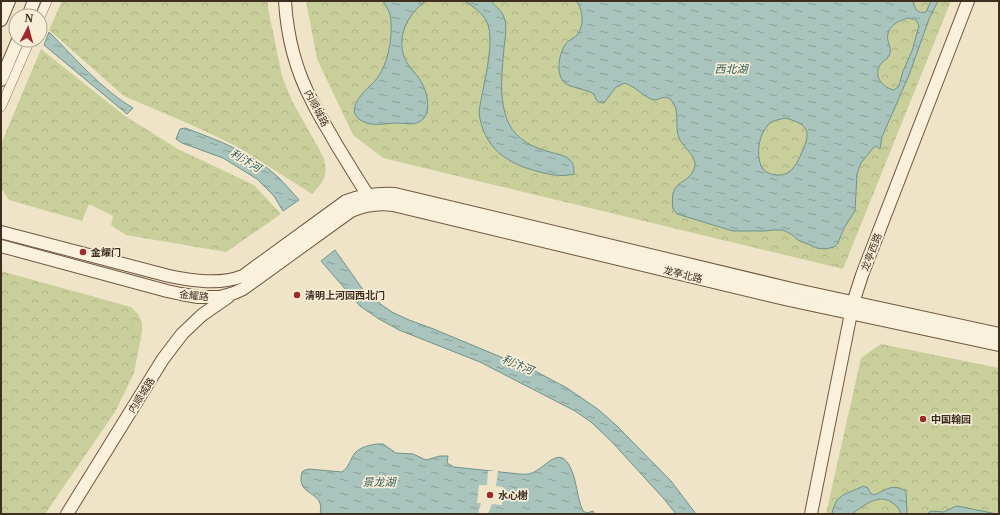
<svg xmlns="http://www.w3.org/2000/svg" width="1000" height="515" font-family="'Noto Serif','Noto Sans SC',serif">
  <style>
    .park { fill: url(#park-crowns) }
    .water { fill: url(#water-ripples); stroke: #6f938a; fill-rule: evenodd }
    .pier { fill: #f0e4c8 }
    .lines { fill: none; stroke-linecap: round; stroke-linejoin: round }
    .street-casing { stroke: #8d765c; stroke-width: 10 }
    .secondary-casing { stroke: #6f573f; stroke-width: 14 }
    .street { stroke: #faf1dc; stroke-width: 9 }
    .secondary { stroke: #faf1dc; stroke-width: 12 }
    .poi-dot { fill: #9e2a2b; stroke: #f7eed8; stroke-width: 1.5 }
    .labels { text-anchor: middle; dominant-baseline: central; stroke-width: 3.5; stroke-linejoin: round; paint-order: stroke }
    .street-label { font-size: 10px; fill: #3d2e20; stroke: #f7eed8 }
    .poi-label { font-size: 10px; font-weight: bold; fill: #3d2e20; stroke: #f7eed8; text-anchor: start }
    .water-label { font-size: 11px; font-style: italic; fill: #2f5d5a; stroke: #f7eed8 }
  </style>
  <defs>
    <pattern id="park-crowns" width="20" height="18" patternUnits="userSpaceOnUse"><rect width="20" height="18" fill="#c9cf9b"/><path d="M2 6a3 3 0 1 1 6 0M12 15a3 3 0 1 1 6 0" fill="none" stroke="#aeb285"/></pattern>
    <pattern id="water-ripples" width="26" height="14" patternUnits="userSpaceOnUse"><rect width="26" height="14" fill="#a9c4bc"/><path d="M2 4q2-2 4 0t4 0M15 11q2-2 4 0t4 0" fill="none" stroke="#8ba098"/></pattern>
  </defs>
  <rect width="100%" height="100%" fill="#f0e4c8"/>
  <g class="park">
    <path d="M62,1H268V8L282,76L292,101L323,156C329,174 325,181 312,194L236,146L196,127L124,96L49,30Z"/>
    <path d="M306,1H951L843,269L383,158L353,135L317,59Z"/>
    <path d="M41,49L125,116L178,149L254,185L281,214L226,252L126,235L111,225L113,216L89,204L82,221L9,200L1,188V144Z"/>
    <path d="M1,271L131,307L138,314L142,322V332L134,373L115,412L45,514H1Z"/>
    <path d="M881,344L999,368V514H826L861,358Z"/>
  </g>
  <g class="water">
    <path d="M383,1H426C407,14 395,39 406,61C410,69 418,75 422,83C427,93 431,109 424,118C421,122 415,124 410,124C406,124 402,123 398,123C387,123 372,127 362,121C344,112 362,93 371,85C388,70 394,36 390,14C389,10 385,5 383,1Z"/>
    <path d="M465,1H491C495,6 501,10 503,15C508,24 505,38 504,48C502,73 498,100 509,124C517,140 534,148 550,152C557,154 565,155 570,160C574,164 574,169 574,174C562,177 552,175 540,172C507,164 483,148 479,112C482,89 496,43 487,22C483,13 472,6 465,1Z"/>
    <path d="M576,1H913C915,9 917,14 926,12L931,1H938L929,19L909,75L882,137L880,149L876,146L873,148L861,163L857,174L855,211L844,228L838,243L834,247L825,249L817,248L798,240L791,234L783,230H772L766,231H733L677,214L673,209C669,177 687,187 694,169C699,157 683,148 679,138C674,125 681,110 671,100C665,94 660,100 654,100C645,98 636,87 625,83L616,87L604,103C597,103 596,100 594,94C586,89 571,88 565,83C555,75 559,54 565,45C567,41 573,39 577,35C584,26 584,10 576,1ZM909,18L916,20L919,26L912,51L903,71L899,86L894,90C884,88 874,78 879,67C881,61 889,59 890,53C891,48 889,45 888,41C885,28 898,20 909,18ZM785,118C808,124 812,131 802,152C799,159 796,166 790,171C783,178 766,176 761,166C756,154 759,134 768,125C772,120 779,120 785,118Z"/>
    <path d="M49,32C74,57 102,90 133,108L127,114L44,45Z"/>
    <path d="M185,128C218,140 252,153 278,177C285,184 292,192 299,200L283,211L274,196L257,179L223,158L182,143L176,139L180,129Z"/>
    <path d="M335,250L366,294L392,312L409,320L431,328L537,372L567,388L599,410L617,426L671,481L696,514H676L664,499L612,442L591,422L575,411L480,362L399,330L379,319L360,306L321,261Z"/>
    <path d="M377,444H383L396,453L413,454L426,460L440,456H448L447,463L454,467L519,474C524,474 529,475 534,472C547,466 560,444 571,469C577,482 577,498 583,511L587,513L593,511L594,514H320C326,489 295,498 302,472L305,470L309,469L342,472C349,468 350,459 355,453C360,447 370,445 377,444Z"/>
    <path d="M863,486L868,488L870,493L874,495C886,490 892,483 906,491L907,514H901C899,508 896,505 891,502C880,495 869,502 859,509C857,510 854,513 851,514C846,515 838,514 832,514C836,492 847,495 863,486Z"/>
    <path d="M957,506L997,514H927L931,511L944,512L954,507Z"/>
  </g>
  <path class="pier" d="M488,471H498L496,486L503,487L502,505L492,504L488,514H478L481,503H477L479,485H487Z"/>
  <g class="lines">
    <g class="street-casing">
      <g id="street">
        <path d="M40,17L47,1"/>
        <path d="M1,107L30,40"/>
      </g>
    </g>
    <g class="secondary-casing">
      <g id="secondary">
        <path d="M285,1C287,35 296,71 312,101C319,116 328,129 336,144C348,163 359,183 372,201"/>
        <path d="M28,16L34,1"/>
        <path d="M1,20L9,1"/>
        <path d="M1,80L18,40"/>
        <path d="M1,232L169,276C193,281 220,285 243,276L346,201C362,195 377,193 395,194L792,289L999,334"/>
        <path d="M1,246L167,291L181,294L198,297H220L234,293L243,289L351,211C365,205 378,203 393,205L789,300L999,345"/>
        <path d="M67,514L163,359L182,334L202,315L228,297"/>
        <path d="M811,514L853,303L862,275L968,1"/>
      </g>
    </g>
    <use href="#street" class="street"/>
    <use href="#secondary" class="secondary"/>
  </g>
  <g class="poi-dot">
    <circle cx="83" cy="252" r="4"/>
    <circle cx="297" cy="295" r="4"/>
    <circle cx="923" cy="419" r="4"/>
    <circle cx="490" cy="495" r="4"/>
  </g>
  <g class="labels">
    <g class="street-label">
      <text transform="translate(317 108) rotate(62)">内顺城路</text>
      <text transform="translate(871 252) rotate(-69)">龙亭西路</text>
      <text transform="translate(683 274) rotate(14)">龙亭北路</text>
      <text transform="translate(194 295) rotate(6)">金耀路</text>
      <text transform="translate(141 395) rotate(-58)">内顺城路</text>
    </g>
    <g class="poi-label">
      <text x="91" y="252">金耀门</text>
      <text x="305" y="295">清明上河园西北门</text>
      <text x="931" y="419">中国翰园</text>
      <text x="498" y="495">水心榭</text>
    </g>
    <g class="water-label">
      <text x="731" y="68">西北湖</text>
      <text transform="translate(246 160) rotate(31)">利汴河</text>
      <text transform="translate(518 364) rotate(23)">利汴河</text>
      <text x="379" y="481">景龙湖</text>
    </g>
  </g>
  <rect width="1000" height="515" fill="none" stroke="#3d2e20" stroke-width="4"/>
  <g transform="translate(28 28) rotate(6)"><circle r="19" fill="#f7eed8" stroke="#ada18e"/>
  <path d="M0-3L7 15L0 10L-7 15Z" fill="#9e2a2b"/>
  <text y="-6" font-size="11" font-weight="bold" text-anchor="middle" fill="#3d2e20">N</text>
  </g>
</svg>
